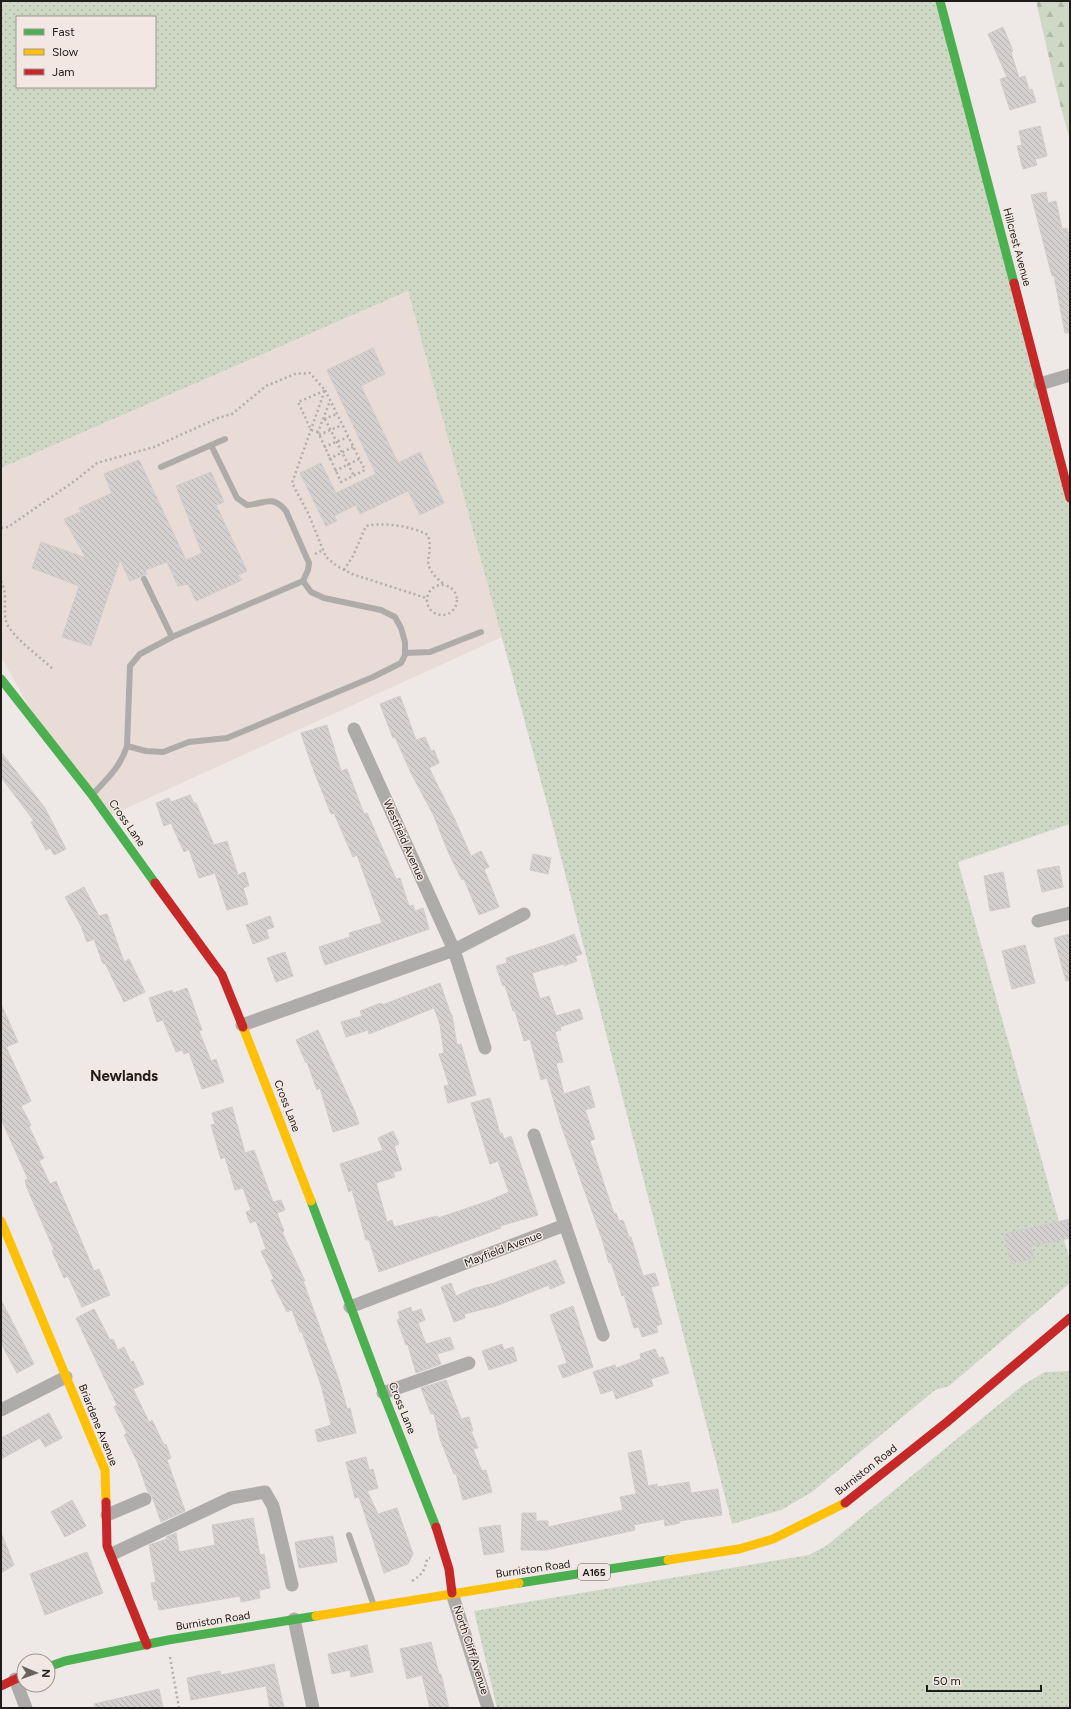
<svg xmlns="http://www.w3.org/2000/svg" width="1071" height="1709" font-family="Figtree,sans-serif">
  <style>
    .built { fill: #e9dcd6 }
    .grass { fill: url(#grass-dots); fill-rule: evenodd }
    .forest { fill: url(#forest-firs) }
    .building { fill: url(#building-back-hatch); stroke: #d0cccd }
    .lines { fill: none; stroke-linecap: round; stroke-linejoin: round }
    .path { stroke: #b1adac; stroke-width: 2.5; stroke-dasharray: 2 3; stroke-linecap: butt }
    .lane { stroke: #adacaa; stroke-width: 6 }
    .street { stroke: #adacaa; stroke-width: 13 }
    .fast { stroke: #4caf50; stroke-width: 9 }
    .slow { stroke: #ffc107; stroke-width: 9 }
    .jam { stroke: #c62828; stroke-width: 9 }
    .labels { text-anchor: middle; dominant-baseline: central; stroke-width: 3; stroke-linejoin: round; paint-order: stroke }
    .shield { fill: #f2e7e2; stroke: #5f5956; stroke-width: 1 }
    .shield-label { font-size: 10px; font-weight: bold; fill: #201c1a }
    .street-label { font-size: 11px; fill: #201c1a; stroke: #f2e7e2 }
    .district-label { font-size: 15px; font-weight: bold; fill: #201c1a; stroke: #f2e7e2 }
  </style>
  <defs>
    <pattern id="grass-dots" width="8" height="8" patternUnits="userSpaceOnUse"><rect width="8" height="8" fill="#cfd8c5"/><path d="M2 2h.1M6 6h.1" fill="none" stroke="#b1b9a9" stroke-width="1.8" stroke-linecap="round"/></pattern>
    <pattern id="forest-firs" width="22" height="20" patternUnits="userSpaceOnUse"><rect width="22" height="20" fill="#cfd8c5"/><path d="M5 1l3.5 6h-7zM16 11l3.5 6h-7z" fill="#b1b9a9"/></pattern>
    <pattern id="building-back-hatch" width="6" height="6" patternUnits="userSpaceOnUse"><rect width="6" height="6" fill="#d4d0cf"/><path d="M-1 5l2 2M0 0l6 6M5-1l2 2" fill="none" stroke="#b6b2b1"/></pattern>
  </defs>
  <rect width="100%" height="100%" fill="#eee8e6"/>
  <path class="built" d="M408,291L502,637L107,817L51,745L1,657V468Z"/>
  <g class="grass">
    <path d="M1,1H940L1070,498V824L958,862L1070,1261V1283L949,1386L935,1390L812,1492L781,1510L732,1524L549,811L408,291L1,468ZM17,17H155V87H17Z"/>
    <path d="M1070,1371V1708H497L474,1611L809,1555L826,1546L1023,1385L1045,1372Z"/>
  </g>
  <path class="forest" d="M1036,1H1070V140L1058,97Z"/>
  <g class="building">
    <path d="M1003,27L1013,51L1011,52L1019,78L1025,76L1029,90L1032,89L1036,102L1010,110L1000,79L1007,77L988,34Z"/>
    <path d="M1040,126L1047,156L1035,159L1037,165L1023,169L1017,146L1022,145L1019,131Z"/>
    <path d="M1046,192L1048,203L1056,201L1062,229L1067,228L1070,241V333H1065L1054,276H1052L1031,195Z"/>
    <path d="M373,348L385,374L361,386L398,463L420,452L444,503L420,515L408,491L360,514L356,505L334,516L337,521L326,526L300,473L321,463L336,493L376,474L327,370Z"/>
    <path d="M139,460L186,560L202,553L176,486L211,472L224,502L216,505L247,571L238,575L242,580L196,601L188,584L178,586L167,562L145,570L147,574L130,581L120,560L91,646L62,637L79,586L32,568L41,542L86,558L64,519L81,512L79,508L112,493L104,474Z"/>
    <path d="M400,696L416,740L425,737L431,751L434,750L439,763L429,768L455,820L471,856L481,851L489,867L484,869L499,907L479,915L464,879L462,880L449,854L433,814L412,775L395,737L393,738L380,704Z"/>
    <path d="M327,725L341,771L347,769L364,814L367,813L396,879L400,878L409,906L413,905L415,911L423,908L429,929L325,965L319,947L350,937L349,933L382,923L357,855L353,857L334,813L331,814L312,766L301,733Z"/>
    <path d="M1,752L45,808L66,849L54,855L50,848L46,850L31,822L34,821L1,777Z"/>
    <path d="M190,795L194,803H196L214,845L227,841L238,875L245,872L249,886L243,888L248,904L227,910L215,873L199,878L189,849L184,852L171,823L164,826L156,803L169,798L171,802Z"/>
    <path d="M533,854L551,858L548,874L530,870Z"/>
    <path d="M1059,866L1063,887L1042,892L1037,870Z"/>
    <path d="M1003,872L1010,907L990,911L984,876Z"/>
    <path d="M84,887L99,916L107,914L124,962L129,959L145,992L124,1002L105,963L103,964L94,939L87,942L81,926L65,897Z"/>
    <path d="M270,916L274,927L266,930L269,938L253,944L246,925Z"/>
    <path d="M574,934L582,954L575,956L577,961L564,966L563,964L532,973L540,999L549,996L556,1016L580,1009L583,1019L560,1027L561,1030L555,1032L563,1062L556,1063L564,1094L589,1086L595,1107L585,1110L595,1139L590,1141L614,1214L616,1213L619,1221L623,1220L629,1237H631L643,1276L655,1273L659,1285L651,1287L662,1324L656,1326L658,1332L642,1337L639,1327L634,1328L624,1295L622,1296L611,1262L609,1263L602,1239L562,1128L547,1078L541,1080L530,1039L524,1041L515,1011H513L505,985L503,986L496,966L507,963L506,958L555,942Z"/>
    <path d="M1070,934V980L1066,981L1054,938Z"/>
    <path d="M1025,945L1035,983L1012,989L1002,951Z"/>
    <path d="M285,952L293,976L276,982L267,958Z"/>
    <path d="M440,983L451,1015H452L457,1045L461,1044L476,1095L448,1103L444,1086L449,1085L439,1054L444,1053L440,1024L434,1008L369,1034L368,1030L346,1037L341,1022L362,1016L360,1011L381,1003L382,1005Z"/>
    <path d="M187,988L202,1030L199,1031L211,1061L216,1059L224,1082L202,1089L189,1052L184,1054L182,1050L176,1052L163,1020L157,1022L149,998L172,990L173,993Z"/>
    <path d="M1,1004L18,1042L6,1047L31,1101L21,1106L31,1125L29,1127L44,1158L39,1161L50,1184L56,1181L94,1271L99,1269L110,1295L82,1307L68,1276L64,1278L52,1251L54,1250L27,1188L25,1180L28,1179L1,1119Z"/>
    <path d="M318,1030L355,1112L359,1124L333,1132L320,1088L317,1090L307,1062L306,1063L296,1040Z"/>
    <path d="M490,1098L500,1134L502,1133L504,1139L511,1136L538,1215L500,1226L501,1228L474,1238L379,1272L369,1240H366L352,1190L349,1192L340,1164L383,1150L378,1138L393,1131L399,1144L394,1146L402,1170L393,1172L395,1177L376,1183L387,1222L392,1220L394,1227L437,1216L438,1218L488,1201L509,1192L498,1161L490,1164L471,1103Z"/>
    <path d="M232,1107L245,1153L254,1150L273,1202L281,1200L285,1210L277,1213L284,1231L282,1232L305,1281H303L340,1383L347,1409L350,1408L356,1433L318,1442L315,1430L331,1425L321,1385L302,1332H300L292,1310L287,1312L271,1280L274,1279L261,1251L266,1249L256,1221L250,1223L246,1212L251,1210L243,1188L235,1190L225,1157L221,1159L211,1125L215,1124L212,1113Z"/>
    <path d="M1070,1219V1238L1031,1246L1034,1258L1011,1264L1004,1234Z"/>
    <path d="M556,1260L565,1283L550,1289L549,1285L496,1306L464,1314L465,1318L454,1322L441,1287L451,1283L456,1296L472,1289L494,1283Z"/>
    <path d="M1,1300L34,1364L17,1373L1,1343Z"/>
    <path d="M573,1306L593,1367L563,1378L558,1366L567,1363L550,1315Z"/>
    <path d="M411,1307L412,1312L421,1309L425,1320L418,1323L426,1344L450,1337L454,1349L437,1354L441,1364L416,1373L408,1345H406L397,1320L400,1319L398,1312Z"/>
    <path d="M94,1309L110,1340L113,1339L118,1350L124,1347L131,1362L133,1361L144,1384L133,1389L149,1422L152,1420L164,1445L166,1444L171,1458L167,1460L185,1511L161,1522L152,1496L148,1492L137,1461L124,1435L127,1433L114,1407L117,1405L76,1318Z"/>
    <path d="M502,1344L504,1350L513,1347L517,1361L489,1370L482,1351Z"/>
    <path d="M655,1349L659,1358L663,1357L669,1373L651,1379L653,1386L616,1399L613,1390L601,1394L593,1372L615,1365L616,1368L641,1359L640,1354Z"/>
    <path d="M446,1380L461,1419L469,1417L473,1431H471L478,1448L473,1449L482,1471L486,1470L492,1492L463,1500L456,1474H454L440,1439L434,1414H431L421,1388Z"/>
    <path d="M49,1413L62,1438L45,1447L40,1438L1,1459V1438Z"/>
    <path d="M641,1450L648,1486L657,1484V1487L689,1482L691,1493L718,1489L722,1515L679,1521L680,1523L665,1526L664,1519L634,1525L635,1530L546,1550H521L522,1513H536V1521H548V1527L623,1510L620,1497L636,1494L628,1453Z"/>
    <path d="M366,1457L369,1470L373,1469L378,1488L367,1491L378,1514L397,1508L413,1554L408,1564L384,1573L359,1497L355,1498L346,1462Z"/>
    <path d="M72,1500L86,1526L65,1537L51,1512Z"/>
    <path d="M253,1518L260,1555L264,1554L270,1588L259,1590L260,1598L241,1602L240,1596L159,1610L157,1600H154L151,1583L156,1582L149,1545L167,1539L166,1537L176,1533L179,1552L215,1545L212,1525Z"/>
    <path d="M500,1525L504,1552L484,1555L479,1528Z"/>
    <path d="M1,1533L14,1565L1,1573Z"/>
    <path d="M333,1536L337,1562L299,1568L295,1542Z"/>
    <path d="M87,1552L103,1593L45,1615L30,1574Z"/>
    <path d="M431,1642L439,1674H441L449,1708H430L422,1675L407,1679L400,1649Z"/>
    <path d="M367,1645L373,1672L351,1677L350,1670L332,1674L328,1654Z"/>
    <path d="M274,1664L284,1708H270L266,1686L191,1700L187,1678L220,1671L221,1675Z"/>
    <path d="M159,1689L163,1708H95L94,1704Z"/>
  </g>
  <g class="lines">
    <g class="path">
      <path d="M325,390L365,470L341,482L318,432L330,401"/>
      <path d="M324,419L337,414"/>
      <path d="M325,419L354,476"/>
      <path d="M318,432L311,430L298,402L324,391"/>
      <path d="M319,435L342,425"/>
      <path d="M324,447L348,437"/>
      <path d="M329,459L353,447"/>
      <path d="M335,471L359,459"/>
      <path d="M1,528L8,527L76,480L97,463L154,447L218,418L232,414L266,386L295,374L310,373L325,390L292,483L308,513L326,557L337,566L352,574L426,598"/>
      <path d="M315,554L323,550"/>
      <path d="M344,570L353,556L366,526C385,522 411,526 428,535C435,560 416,562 445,585"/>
      <path d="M1,581C8,594 3,608 6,621C10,636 43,659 54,670"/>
      <circle cx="442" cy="600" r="15"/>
      <path d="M412,1581C422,1575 425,1570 427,1559L430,1558"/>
      <path d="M170,1657L179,1708"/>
    </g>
    <g class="lane">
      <path d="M211,445L237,498L247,505C265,504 272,494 286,511L309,563L308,570L303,581"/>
      <path d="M161,467L225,439"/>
      <path d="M144,579L172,637"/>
      <path d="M405,653L430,652L481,632"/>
      <path d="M93,794C107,779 121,766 127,746L130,666L140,654L172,637L303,581L311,592L324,598L381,610L395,617L401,628L405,642V655L401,663L373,677L227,738L189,742L163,752L146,751L127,746"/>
      <path d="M349,1535L373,1603"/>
    </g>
    <g class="street">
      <path d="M1040,384L1070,375"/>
      <path d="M354,729L454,950L485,1048"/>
      <path d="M1038,921L1070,913"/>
      <path d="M242,1025L454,950L524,914"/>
      <path d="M565,1225L603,1335"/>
      <path d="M350,1307L565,1225L534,1135"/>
      <path d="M383,1393L469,1363"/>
      <path d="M1,1410L66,1377"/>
      <path d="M107,1515L145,1499"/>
      <path d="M112,1554L231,1498L265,1492L273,1506L292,1585"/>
      <path d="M452,1593L488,1708"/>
      <path d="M294,1619L313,1708"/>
      <path d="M15,1679L26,1708"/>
    </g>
    <g class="fast">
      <path d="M940,1L1014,283"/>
      <path d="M1,679L92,795L155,883"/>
      <path d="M311,1201L383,1393L436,1527"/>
      <path d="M519,1583L668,1560"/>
      <path d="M48,1667L65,1661L168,1640L316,1616"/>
    </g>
    <g class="slow">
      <path d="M243,1027L311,1201"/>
      <path d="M1,1221L105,1470L106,1502"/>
      <path d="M668,1560L739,1549L773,1539L845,1503"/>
      <path d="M316,1616L519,1583"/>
    </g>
    <g class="jam">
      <path d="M1014,283L1070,498"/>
      <path d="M155,883L222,975L243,1027"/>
      <path d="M106,1502L107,1546L147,1645"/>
      <path d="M845,1503L947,1422L1070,1318"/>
      <path d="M436,1527L449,1569L452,1593"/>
      <path d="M1,1686L24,1675"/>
    </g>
  </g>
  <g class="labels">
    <rect class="shield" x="578" y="1564" width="32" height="16" rx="3"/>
    <g class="shield-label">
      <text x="594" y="1572">A165</text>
    </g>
    <g class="street-label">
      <text transform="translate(1017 247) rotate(75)">Hillcrest Avenue</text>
      <text transform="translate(127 823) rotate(55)">Cross Lane</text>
      <text transform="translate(404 840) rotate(66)">Westfield Avenue</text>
      <text transform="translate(287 1106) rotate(69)">Cross Lane</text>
      <text transform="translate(503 1249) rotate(-21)">Mayfield Avenue</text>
      <text transform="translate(402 1408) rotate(68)">Cross Lane</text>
      <text transform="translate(98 1425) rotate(68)">Briardene Avenue</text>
      <text transform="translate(866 1470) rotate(-38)">Burniston Road</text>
      <text transform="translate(533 1569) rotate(-8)">Burniston Road</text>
      <text transform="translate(213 1621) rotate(-9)">Burniston Road</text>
      <text transform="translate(471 1650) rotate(72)">North Cliff Avenue</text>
    </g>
    <g class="district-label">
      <text x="124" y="1076">Newlands</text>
    </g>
  </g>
  <rect width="1071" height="1709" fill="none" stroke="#201c1a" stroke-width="4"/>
  <rect x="16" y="16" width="140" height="72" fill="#f2e7e2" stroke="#9e9692"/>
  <rect x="24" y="29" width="20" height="6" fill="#4caf50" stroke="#9e9692"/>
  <text x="52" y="36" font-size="12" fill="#201c1a">Fast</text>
  <rect x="24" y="49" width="20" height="6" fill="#ffc107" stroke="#9e9692"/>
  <text x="52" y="56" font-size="12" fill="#201c1a">Slow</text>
  <rect x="24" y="69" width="20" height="6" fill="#c62828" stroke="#9e9692"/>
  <text x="52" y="76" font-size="12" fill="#201c1a">Jam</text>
  <g transform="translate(36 1673) rotate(92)"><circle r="19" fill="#f2e7e2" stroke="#9e9692"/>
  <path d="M0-3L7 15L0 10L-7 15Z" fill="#686361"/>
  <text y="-6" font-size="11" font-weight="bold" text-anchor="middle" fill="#201c1a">N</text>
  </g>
  <path d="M927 1685v6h114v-6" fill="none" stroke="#201c1a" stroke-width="2"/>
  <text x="933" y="1685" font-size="12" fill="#201c1a" stroke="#f2e7e2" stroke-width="3" paint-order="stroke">50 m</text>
</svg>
